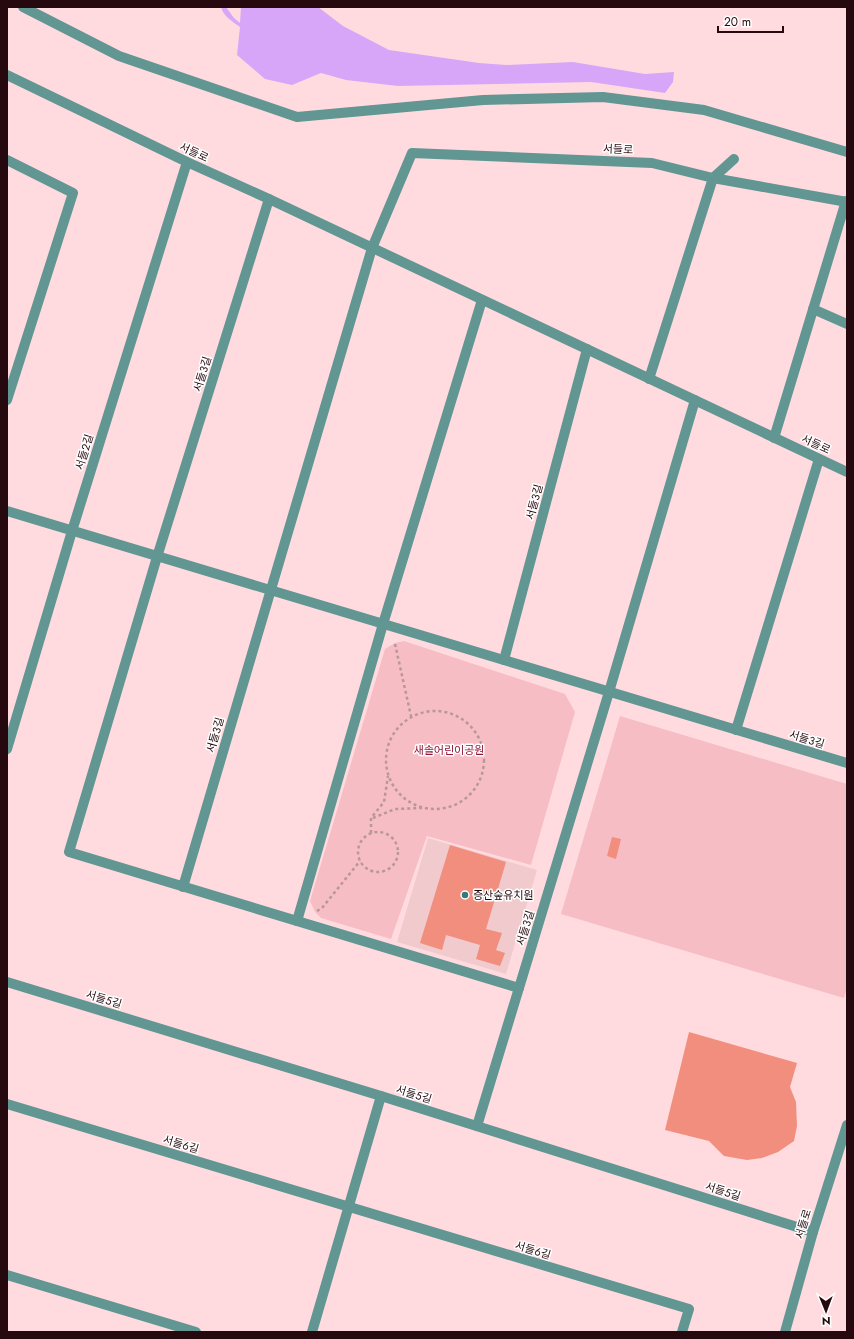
<svg xmlns="http://www.w3.org/2000/svg" width="854" height="1339" font-family="Jost,'Noto Sans KR',sans-serif">
  <style>
    .built { fill: #f1cace }
    .green { fill: #f7bdc4 }
    .water { fill: #d7a6f8 }
    .building { fill: #f18e7d }
    .lines { fill: none; stroke-linecap: round; stroke-linejoin: round }
    .path { stroke: #b8979b; stroke-width: 2.5; stroke-dasharray: 3 3; stroke-linecap: butt }
    .street { stroke: #629692; stroke-width: 10 }
    .poi-dot { fill: #337b78; stroke: #fff; stroke-width: 1.5 }
    .labels { text-anchor: middle; dominant-baseline: central; stroke-width: 3; stroke-linejoin: round; paint-order: stroke }
    .street-label { font-size: 11px; fill: #25090e; stroke: #fff }
    .park-label { font-size: 11px; fill: #8f173a; stroke: #fff }
    .poi-label { font-size: 11px; fill: #25090e; stroke: #fff; text-anchor: start }
  </style>
  <rect width="100%" height="100%" fill="#ffdbdf"/>
  <path class="built" d="M428,838L537,870L506,974L397,942Z"/>
  <g class="green">
    <path d="M404,641L565,694L575,712L531,865L427,836L391,939L321,918L315,912L310,901L385,649L395,643Z"/>
    <path d="M620,716L847,784V988L844,998L561,914Z"/>
  </g>
  <path class="water" d="M221,7H226L234,18L240,23L241,7H318L343,26L389,50L479,63L506,65L573,62L645,74L674,72L673,82L665,93L591,82L398,86L346,80L321,73L292,85L265,79L237,55L240,27C233,22 223,16 221,7Z"/>
  <g class="building">
    <path d="M612,837L621,839L616,859L607,856Z"/>
    <path d="M450,845L506,862L486,929L502,933L496,950L505,953L500,966L476,959L480,945L446,935L442,950L420,943Z"/>
    <path d="M689,1032L797,1063L790,1087L796,1102L797,1126L794,1141L778,1152L762,1158L747,1160L724,1156L709,1141L665,1130Z"/>
  </g>
  <g class="lines">
    <g class="path">
      <path d="M395,644L411,716"/>
      <circle cx="435" cy="760" r="49"/>
      <path d="M373,818L395,809L422,808"/>
      <circle cx="378" cy="852" r="20"/>
      <path d="M371,833V818L384,802L388,776"/>
      <path d="M317,911L322,908L360,861"/>
    </g>
    <g class="street">
      <path d="M23,7L119,56L297,117L483,100L603,97L704,110L847,152"/>
      <path d="M7,75L187,162L269,199L847,472"/>
      <path d="M7,160L73,193L7,400"/>
      <path d="M713,178L734,159"/>
      <path d="M269,199L157,557L69,852L519,988"/>
      <path d="M813,309L847,324"/>
      <path d="M649,379L713,178"/>
      <path d="M774,438L846,201"/>
      <path d="M7,511L847,763"/>
      <path d="M504,660L587,349"/>
      <path d="M736,730L819,459"/>
      <path d="M7,749L72,531L187,162"/>
      <path d="M183,887L372,248L412,153L652,163L713,178L847,202"/>
      <path d="M297,921L383,624L482,300"/>
      <path d="M7,982L381,1096L813,1232"/>
      <path d="M7,1104L689,1309L682,1332"/>
      <path d="M477,1126L609,692L695,400"/>
      <path d="M7,1275L196,1332"/>
      <path d="M312,1332L381,1096"/>
      <path d="M785,1332L813,1232L847,1125"/>
    </g>
  </g>
  <circle class="poi-dot" cx="465" cy="895" r="4"/>
  <g class="labels">
    <g class="street-label">
      <text transform="translate(618 149) rotate(2)">서들로</text>
      <text transform="translate(194 152) rotate(25)">서들로</text>
      <text transform="translate(202 374) rotate(-73)">서들3길</text>
      <text transform="translate(816 444) rotate(25)">서들로</text>
      <text transform="translate(84 452) rotate(-73)">서들2길</text>
      <text transform="translate(534 502) rotate(-75)">서들3길</text>
      <text transform="translate(215 735) rotate(-74)">서들3길</text>
      <text transform="translate(807 739) rotate(17)">서들3길</text>
      <text transform="translate(525 928) rotate(-73)">서들3길</text>
      <text transform="translate(104 999) rotate(17)">서들5길</text>
      <text transform="translate(414 1094) rotate(17)">서들5길</text>
      <text transform="translate(181 1144) rotate(17)">서들6길</text>
      <text transform="translate(723 1191) rotate(18)">서들5길</text>
      <text transform="translate(803 1224) rotate(-73)">서들로</text>
      <text transform="translate(533 1250) rotate(17)">서들6길</text>
    </g>
    <g class="park-label">
      <text x="449" y="750">새솔어린이공원</text>
    </g>
    <g class="poi-label">
      <text x="473" y="895">증산숲유치원</text>
    </g>
  </g>
  <rect width="854" height="1339" fill="none" stroke="#25090e" stroke-width="16"/>
  <g transform="translate(826 1311) rotate(179)" stroke="#ffffff" stroke-width="3" paint-order="stroke">
  <path d="M0-3L7 15L0 10L-7 15Z" fill="#25090e"/>
  <text y="-6" font-size="11" font-weight="bold" text-anchor="middle" fill="#25090e">N</text>
  </g>
  <path d="M718 26v6h65v-6" fill="none" stroke="#25090e" stroke-width="2"/>
  <text x="724" y="26" font-size="12" fill="#25090e" stroke="#ffffff" stroke-width="3" paint-order="stroke">20 m</text>
</svg>
